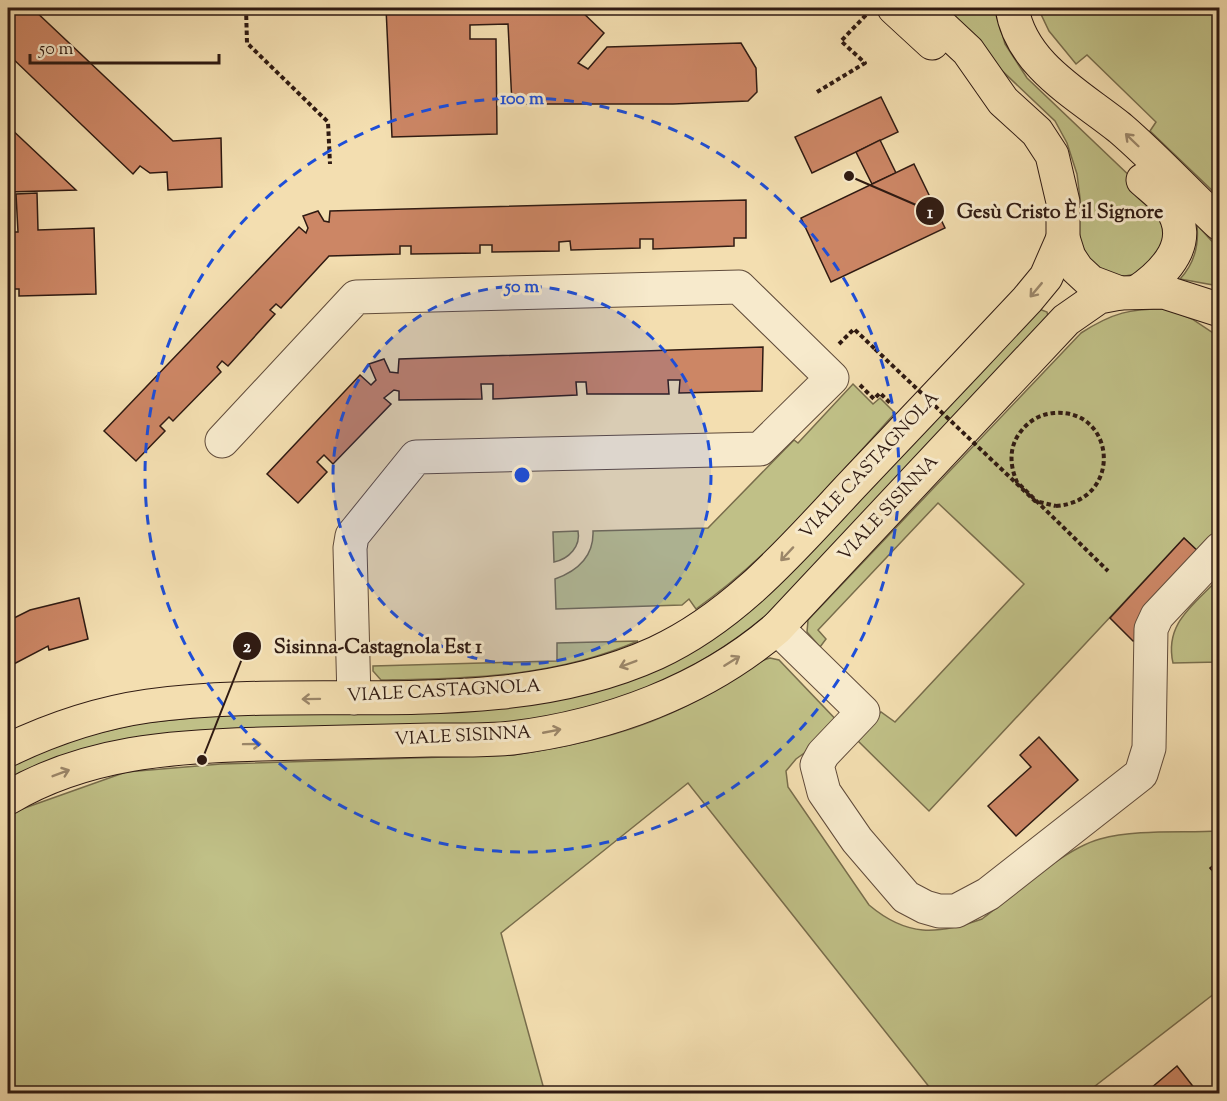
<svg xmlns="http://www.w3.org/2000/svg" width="1227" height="1101" font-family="'Sorts Mill Goudy',serif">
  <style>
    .green { fill: #c0c087; stroke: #786d4c; stroke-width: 1.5 }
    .building { fill: #cc8665; stroke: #2f1a12; stroke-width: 1.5 }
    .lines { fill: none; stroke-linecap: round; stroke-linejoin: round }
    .minor-casing { stroke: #604b3a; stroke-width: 35 }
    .major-casing { stroke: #2f1a12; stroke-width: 35 }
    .path { stroke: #2f1a12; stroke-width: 4; stroke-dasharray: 4.5 3; stroke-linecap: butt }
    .minor { stroke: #f7eacc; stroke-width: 33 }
    .major { stroke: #f3deb0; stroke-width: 33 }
    .path-bridge { stroke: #2f1a12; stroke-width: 4; stroke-dasharray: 4.5 3; stroke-linecap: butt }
    .oneway { stroke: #9b8669 }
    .ring { fill: none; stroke: #1d4ed8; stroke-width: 3; stroke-dasharray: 10 8 }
    .labels { text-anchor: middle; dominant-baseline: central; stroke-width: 6; stroke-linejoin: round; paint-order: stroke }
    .street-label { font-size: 18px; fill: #2f1a12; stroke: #f7eacc }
    .centre { fill: #1d4ed8; stroke: #f7eacc; stroke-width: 3 }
    .ring-label { font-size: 18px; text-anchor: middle; font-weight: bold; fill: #1d4ed8; stroke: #f7eacc; stroke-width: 6; stroke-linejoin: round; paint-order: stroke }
    .leader { fill: none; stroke: #2f1a12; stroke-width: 2 }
    .callout-dot { fill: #2f1a12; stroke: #f7eacc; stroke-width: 2 }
    .mark-label { font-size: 18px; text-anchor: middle; font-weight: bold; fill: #fff }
    .callout-label { font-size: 20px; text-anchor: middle; font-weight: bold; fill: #2f1a12; stroke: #f7eacc; stroke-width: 6; stroke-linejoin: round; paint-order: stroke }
  </style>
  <rect width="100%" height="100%" fill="#f3deb0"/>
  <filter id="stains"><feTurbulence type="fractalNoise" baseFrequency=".00333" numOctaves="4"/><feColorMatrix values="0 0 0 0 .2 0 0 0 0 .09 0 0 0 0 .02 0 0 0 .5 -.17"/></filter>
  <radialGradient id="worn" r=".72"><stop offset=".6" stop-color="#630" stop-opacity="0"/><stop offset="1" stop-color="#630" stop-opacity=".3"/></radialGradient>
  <g class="green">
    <path d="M936,8H995L1005,44L1027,78L1157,202L1164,213L1163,251L1136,274L1125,276H1113L1089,261L1078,235L1080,198L1077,174L1067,143L1055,121Z"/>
    <path d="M1038,8H1219V197L1150,131L1156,122L1087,55L1076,64L1049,31Z"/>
    <path d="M1197,225L1219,249V286L1180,279C1194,264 1199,245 1197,225Z"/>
    <path d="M1039,309L1047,312L1048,316L777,606C734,644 686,673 633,695C608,705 579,710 553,717L8,782V765L72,739L141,723L642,673Z"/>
    <path d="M1168,309L1192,319L1219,337V538L1202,555L1184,538L929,811L854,737L881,712L895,722L1024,584L938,503L818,630L826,639L820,647L807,632L808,620L1081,333C1112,313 1131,308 1168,309Z"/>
    <path d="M853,384L873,404L880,398L895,413C832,482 773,555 696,609L689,599L682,605L556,609L555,579C577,571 594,556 593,531L708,528L794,440L798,443Z"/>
    <path d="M578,531C581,546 569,559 554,562L553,532Z"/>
    <path d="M1219,578V662L1173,663C1164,623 1194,605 1219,578Z"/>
    <path d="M638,641C552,678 472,678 381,680L373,671V666L557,661V643Z"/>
    <path d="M770,658L779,660L842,726L796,759L786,771L788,787L869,905C907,937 937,935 982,919C1014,895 1063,849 1100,839C1137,829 1181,833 1219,831V860L1210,868L1219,879V990L1086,1093H934L688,783L501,933L545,1093L8,1094V818L19,810L126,772L221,764L513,755C566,747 620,736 669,714C687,706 706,696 723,686C738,677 753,662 770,658Z"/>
  </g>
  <g class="building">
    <path d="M8,8H32L173,141L221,138L222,187L168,190L167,172L150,173L140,166L133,174L8,54Z"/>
    <path d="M386,8H470V12L497,11L500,8H517L522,12L525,8H578L604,33L578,63L588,69L607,47L741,43L756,68L757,92L748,101L673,104H512L508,24L470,25V39H496L497,134L392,137Z"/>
    <path d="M881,97L898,132L812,173L795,137Z"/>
    <path d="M8,126L76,190L8,192Z"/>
    <path d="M880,140L896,173L872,184L856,152Z"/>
    <path d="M914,164L945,228L831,282L801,218Z"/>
    <path d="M37,193L38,230L94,228L96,294L19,296V289H8V232H18L16,194Z"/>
    <path d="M746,200V238H734V246L653,249V239H640V248L571,250L570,241L559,242V251L492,252V245H480V253L411,254V246H400V254L329,256L281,308L276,304L270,310L275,314L228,366L222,361L217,367L221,372L173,421L169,417L160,426L165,431L136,461L104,431L299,227L306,233L308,228L303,216L318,211L324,221L329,222L330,211Z"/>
    <path d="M763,347L762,391L679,393L680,380H668L669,394H587L586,382H576L577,395L493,399V384H481L482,399L399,400V391L394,390L384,398L391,404L333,464L324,455L317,462L327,472L298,503L267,474L360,375L371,385L376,380L369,364L384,359L390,372L398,373L399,359Z"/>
    <path d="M1184,538L1202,555L1142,640L1133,641L1110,618Z"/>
    <path d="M79,598L88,639L49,650L48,646L10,666L8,621L30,610Z"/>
    <path d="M1039,737L1078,780L1016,836L988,806L1031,767L1020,755Z"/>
    <path d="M1220,860V879L1210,868Z"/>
    <path d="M1177,1066L1199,1094H1144Z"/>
  </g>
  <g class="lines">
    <g class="minor-casing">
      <g id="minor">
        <path d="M222,441L356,297L739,287L832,378L760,449L416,457L352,536L350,548L354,698"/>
        <path d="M777,628L863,712L823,754L817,765L824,792L857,840L906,897L925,907L939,911H956L988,894L1141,774L1149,748L1151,629L1157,616L1220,549"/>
      </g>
    </g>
    <g class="major-casing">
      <g id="major">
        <path d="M894,8L932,43"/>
        <path d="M922,8L968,51L1003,101L1037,132L1052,155L1063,202V238L1069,257L1077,269L1091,282L1120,293L1164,292L1220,310"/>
        <path d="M1012,8C1021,65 1079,95 1120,128C1155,158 1187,193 1220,224"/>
        <path d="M1137,292C1165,273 1196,241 1170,206C1163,196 1152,188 1143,180"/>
        <path d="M8,750C52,729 99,713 148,706C314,683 500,724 656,653C736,616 793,548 852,485C911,423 969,362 1027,300L1046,277L1063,238"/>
        <path d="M8,798C85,752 175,746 262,744C318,743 375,741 431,740C457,740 486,741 512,738C608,726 704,691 777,628L1066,320L1099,297L1120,293"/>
      </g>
    </g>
    <g class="path">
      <path d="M246,8L247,43L328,122L330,164"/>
      <path d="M817,92L865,63L841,41L866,15"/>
      <path d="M839,344L854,329L875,349"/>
      <path d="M860,385L874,399L880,393L891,404"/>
      <path d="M1056,506C1124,501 1116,408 1054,413C1041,414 1030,420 1022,430C1009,445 1009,464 1017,482L1108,571"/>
    </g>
    <use href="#minor" class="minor"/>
    <use href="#major" class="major"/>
    <path class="path-bridge" d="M875,349L1035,501L1056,506"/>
  </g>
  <defs><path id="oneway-shaft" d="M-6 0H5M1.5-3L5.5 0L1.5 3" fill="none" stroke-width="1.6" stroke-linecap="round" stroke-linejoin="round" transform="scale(1.5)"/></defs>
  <g class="oneway">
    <use href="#oneway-shaft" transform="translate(1132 140) rotate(-136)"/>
    <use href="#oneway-shaft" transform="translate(1036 290) rotate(130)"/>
    <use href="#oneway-shaft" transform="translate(787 554) rotate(133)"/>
    <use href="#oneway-shaft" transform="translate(732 661) rotate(-32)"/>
    <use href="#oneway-shaft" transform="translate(628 664) rotate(159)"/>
    <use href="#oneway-shaft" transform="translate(311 699) rotate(179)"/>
    <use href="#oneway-shaft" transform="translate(552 731) rotate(-11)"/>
    <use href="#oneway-shaft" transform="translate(252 744) rotate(-1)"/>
    <use href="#oneway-shaft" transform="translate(61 773) rotate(-21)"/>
  </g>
  <circle cx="522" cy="475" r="189" fill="#1d4ed8" fill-opacity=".12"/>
  <g class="ring">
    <circle cx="522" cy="475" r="189"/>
    <circle cx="522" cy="475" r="377"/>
  </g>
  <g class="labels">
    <g class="street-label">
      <text transform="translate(870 466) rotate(-47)">VIALE CASTAGNOLA</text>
      <text transform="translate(889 509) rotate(-47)">VIALE SISINNA</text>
      <text transform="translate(444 692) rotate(-3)">VIALE CASTAGNOLA</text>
      <text transform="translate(463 737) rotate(-3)">VIALE SISINNA</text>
    </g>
  </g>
  <circle cx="522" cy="475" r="9" class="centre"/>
  <g class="ring-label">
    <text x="522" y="104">100 m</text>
    <text x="522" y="292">50 m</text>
  </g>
  <path class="leader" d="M849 176L930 211M202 760L247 646"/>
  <g class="callout-dot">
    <circle cx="849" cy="176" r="6"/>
    <circle cx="202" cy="760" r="6"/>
    <circle cx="930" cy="211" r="15"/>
    <circle cx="247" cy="646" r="15"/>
  </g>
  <g class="mark-label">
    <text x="930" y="218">1</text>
    <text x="247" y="652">2</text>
  </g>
  <g class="callout-label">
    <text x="1060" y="218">Gesù Cristo È il Signore</text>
    <text x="378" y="653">Sisinna-Castagnola Est 1</text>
  </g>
  <rect width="1227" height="1101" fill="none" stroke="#f3deb0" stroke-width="30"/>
  <rect x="9" y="9" width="1209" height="1083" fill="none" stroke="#2f1a12" stroke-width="3"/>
  <rect x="15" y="15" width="1197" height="1071" fill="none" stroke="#2f1a12" stroke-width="1.5"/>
  <path d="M30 54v9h189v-9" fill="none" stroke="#2f1a12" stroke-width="3"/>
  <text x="39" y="54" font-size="18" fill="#2f1a12" stroke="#f7eacc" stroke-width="4.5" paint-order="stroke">50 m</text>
  <rect width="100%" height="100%" filter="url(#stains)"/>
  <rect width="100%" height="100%" fill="url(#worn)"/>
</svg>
